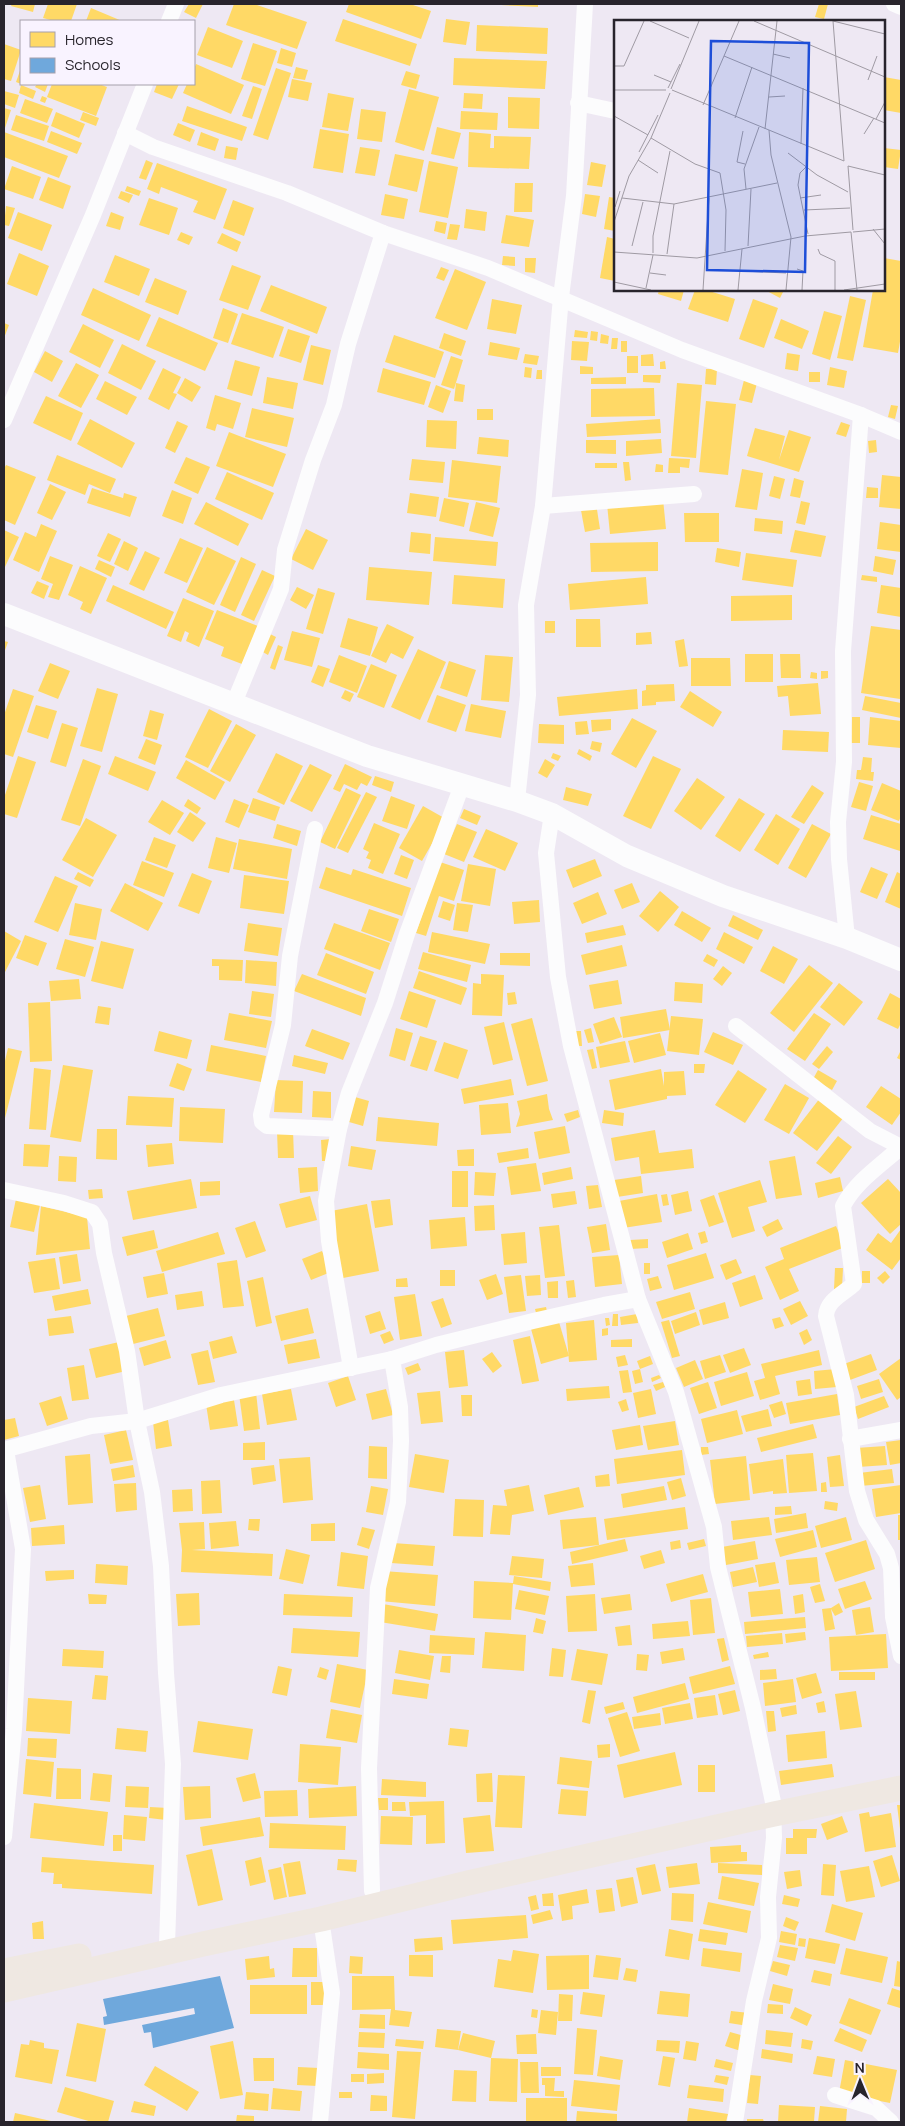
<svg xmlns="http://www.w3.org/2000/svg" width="905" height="2126" font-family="Manrope,sans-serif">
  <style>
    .homes { fill: #ffd966 }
    .schools { fill: #6fa8dc }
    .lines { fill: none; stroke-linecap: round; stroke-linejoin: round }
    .street { stroke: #fcfcfd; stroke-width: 16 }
    .secondary { stroke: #fcfcfd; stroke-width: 22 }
    .primary { stroke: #efe8e2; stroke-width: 25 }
    .inset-road { fill: none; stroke: #9f9aa3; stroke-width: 1 }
    .view { fill: #1d4ed8; fill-opacity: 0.15; stroke: #1d4ed8; stroke-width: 2.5 }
    .inset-edge { fill: none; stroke: #28242c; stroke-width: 2.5 }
  </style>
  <rect width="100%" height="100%" fill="#eee8f3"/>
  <g class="homes">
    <path d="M12,4H35L33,12L11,6Z"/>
    <path d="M48,4H77L71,21H54L43,18Z"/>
    <path d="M189,4H203L196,18L184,12Z"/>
    <path d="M234,4H254L307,22L297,49L226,25Z"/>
    <path d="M349,4H410L431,11L421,39L346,12Z"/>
    <path d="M501,4H538V7L501,5Z"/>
    <path d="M819,4H828L824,19L815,17Z"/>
    <path d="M91,8L122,21H86Z"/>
    <path d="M343,19L417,44L410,66L335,41Z"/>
    <path d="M446,19L470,22L466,45L443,42Z"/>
    <path d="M477,25L548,28L547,54L476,51Z"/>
    <path d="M208,27L243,41L232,68L197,55Z"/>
    <path d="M253,43L277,51L265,86L241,79Z"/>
    <path d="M4,44L21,50L11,81L4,79Z"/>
    <path d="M281,48L296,53L292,67L277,63Z"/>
    <path d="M454,58L547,61L545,89L453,85Z"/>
    <path d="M196,64L244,85L231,114L183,93L187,84H194V69Z"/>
    <path d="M296,67L308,70L305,80L293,78Z"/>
    <path d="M21,68V84L16,82Z"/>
    <path d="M276,68L291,73L268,140L253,135Z"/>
    <path d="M406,71L420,75L416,89L401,85Z"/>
    <path d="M884,77L901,80V113L884,110Z"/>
    <path d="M292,79L312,83L308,101L288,97Z"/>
    <path d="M37,84H48L45,92L35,87Z"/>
    <path d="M52,84H99L107,87L96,116L47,97Z"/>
    <path d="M157,84H179L172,99L154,92Z"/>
    <path d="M21,85L36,91L33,99L19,93Z"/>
    <path d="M253,86L262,89L252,119L242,116Z"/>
    <path d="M409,89L439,97L424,151L395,142Z"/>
    <path d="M4,91L19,95L15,108L4,104Z"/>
    <path d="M328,93L354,98L348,131L322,127Z"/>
    <path d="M464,93L483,94L482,109L463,108Z"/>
    <path d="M42,96L47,98L45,103L40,101Z"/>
    <path d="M508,97L540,98L539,129L508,128Z"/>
    <path d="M25,99L53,109L47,123L20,113Z"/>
    <path d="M187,106L247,127L242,141L182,121Z"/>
    <path d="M4,108L11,110L4,131Z"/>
    <path d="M361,109L386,112L382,142L357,139Z"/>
    <path d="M461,111L498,113L497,130L460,129Z"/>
    <path d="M56,112L85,124L79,138L51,126Z"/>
    <path d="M83,112L99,118L96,126L80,120Z"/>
    <path d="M16,115L49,126L44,141L11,130Z"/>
    <path d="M178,123L195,130L190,142L173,135Z"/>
    <path d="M437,127L461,133L454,159L431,154Z"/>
    <path d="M320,129L349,134L343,173L313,168Z"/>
    <path d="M51,131L82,143L77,154L47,142Z"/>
    <path d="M4,132L68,156L59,178L4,157Z"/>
    <path d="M201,132L219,139L215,151L197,145Z"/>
    <path d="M469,132L491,134L490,148H494V136L531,137L529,169L468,167Z"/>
    <path d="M226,146L238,148L236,160L224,158Z"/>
    <path d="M360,147L380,150L375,176L355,173Z"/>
    <path d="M884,148L901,150L898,169L884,167Z"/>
    <path d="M395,154L424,160L417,192L388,185Z"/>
    <path d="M146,160L153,163L146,180L139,178Z"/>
    <path d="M429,161L458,167L448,218L419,212Z"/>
    <path d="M591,162L606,165L602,187L587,185Z"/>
    <path d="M157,163L227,189L215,220L193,212L198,201L161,187L159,194L147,189Z"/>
    <path d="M12,166L41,177L33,199L4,189Z"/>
    <path d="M48,177L71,186L63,209L39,200Z"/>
    <path d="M515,183H533L532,212H514Z"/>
    <path d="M127,186L141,191L139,196L125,191Z"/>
    <path d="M121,191L133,195L129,203L118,198Z"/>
    <path d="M385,194L408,199L404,219L381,215Z"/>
    <path d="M585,194L600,196L596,217L582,214Z"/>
    <path d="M609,197L615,198V231L604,229Z"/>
    <path d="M149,198L178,208L169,235L139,225Z"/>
    <path d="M233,200L254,208L244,236L223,228Z"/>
    <path d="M6,206L15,208L9,226L4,225Z"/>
    <path d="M466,209L487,212L485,231L464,228Z"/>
    <path d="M18,212L52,225L42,251L8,238Z"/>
    <path d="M111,212L124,217L120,230L106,226Z"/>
    <path d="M506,215L534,220L529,247L501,243Z"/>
    <path d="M436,221L447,223L445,234L434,231Z"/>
    <path d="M450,224L460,225L457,240L447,239Z"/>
    <path d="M181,232L193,237L189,245L177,240Z"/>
    <path d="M222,233L241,242L237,252L217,243Z"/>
    <path d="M607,237L615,239V281L600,278Z"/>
    <path d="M19,253L49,266L37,296L7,284Z"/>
    <path d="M115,255L150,269L139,296L104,282Z"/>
    <path d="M503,256L515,257V266L502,265Z"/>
    <path d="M525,258H536L535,273L525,272Z"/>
    <path d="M884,258L901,261V336L898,353L863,347L873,290H884Z"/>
    <path d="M232,265L261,276L248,310L219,300Z"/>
    <path d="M441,267L449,270L444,281L436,278Z"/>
    <path d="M455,269L486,282L467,330L435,318Z"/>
    <path d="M155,278L187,291L178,315L145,302Z"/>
    <path d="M271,285L327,307L317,334L260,311Z"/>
    <path d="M93,288L151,315L139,341L81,315Z"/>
    <path d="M659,290H684L681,301L658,294Z"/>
    <path d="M695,290H706L735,299L728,322L688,309Z"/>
    <path d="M765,290H784L780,298Z"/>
    <path d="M850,296L866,300L853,361L837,358Z"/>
    <path d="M492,299L522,305L516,334L487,329Z"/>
    <path d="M753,299L778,308L764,348L739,339Z"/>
    <path d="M223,308L238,314L228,343L213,338Z"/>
    <path d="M824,311L842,316L830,360L812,354Z"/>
    <path d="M242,313L284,327L273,358L231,344Z"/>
    <path d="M159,317L218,343L205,371L146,346Z"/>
    <path d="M781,319L809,331L802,349L774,338Z"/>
    <path d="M4,323L9,325L4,338Z"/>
    <path d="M83,324L114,340L100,368L69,352Z"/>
    <path d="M288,329L310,336L301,363L279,356Z"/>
    <path d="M575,330L588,332L587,338L574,337Z"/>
    <path d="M591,331L598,332L597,341L590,340Z"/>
    <path d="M444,333L466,341L461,356L439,348Z"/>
    <path d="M601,334L609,336L608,344L600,343Z"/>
    <path d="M394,335L444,352L435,378L385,362Z"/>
    <path d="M612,338H618L617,349H611Z"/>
    <path d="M572,341L589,342L587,361L571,360Z"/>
    <rect x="621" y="341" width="6" height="11"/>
    <path d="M490,342L520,348L517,360L488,355Z"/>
    <path d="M122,344L156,361L141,390L108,373Z"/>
    <path d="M311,345L331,350L323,385L303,380Z"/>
    <path d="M45,351L63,361L52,382L34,372Z"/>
    <path d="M787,353L800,355L798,371L785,369Z"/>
    <path d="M525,354L539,356L537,365L523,363Z"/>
    <path d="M653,354L654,366H641V355Z"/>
    <path d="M451,356L463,360L454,389L441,385Z"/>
    <rect x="627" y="356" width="11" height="17"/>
    <path d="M235,360L260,367L252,396L227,389Z"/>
    <path d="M665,361L666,369H660V362Z"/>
    <path d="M76,363L99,375L81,408L58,396Z"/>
    <path d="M580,366L593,367V374H580Z"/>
    <path d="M525,367L532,368L531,378L524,377Z"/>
    <path d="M830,367L847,371L844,388L827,385Z"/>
    <path d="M163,368L181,377L173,393L177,394L169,410L148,399Z"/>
    <path d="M383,368L431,382L424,405L377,392Z"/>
    <path d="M706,369H717L716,385L705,384Z"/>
    <path d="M537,370H542V379H536Z"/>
    <rect x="809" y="372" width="11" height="10"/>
    <path d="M643,375H661L660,383L643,382Z"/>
    <path d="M267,377L298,383L293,409L263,403Z"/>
    <path d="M626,377V384H591V378Z"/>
    <path d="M185,378L201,387L192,402L177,393Z"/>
    <path d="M744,380L757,383L752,403L739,400Z"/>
    <path d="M105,381L137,397L127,415L96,399Z"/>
    <path d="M456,383L465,385L463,402L454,401Z"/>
    <path d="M677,383L702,385L696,458L671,456Z"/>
    <path d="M436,385L451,391L443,413L428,407Z"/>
    <path d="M654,388L655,416L591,417V389Z"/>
    <path d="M215,395L241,403L233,429L217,424L215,431L206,428Z"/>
    <path d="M46,396L83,413L71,441L33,423Z"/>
    <path d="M706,401L736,404L728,475L699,472Z"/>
    <path d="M891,405L898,406L895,419L888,417Z"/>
    <path d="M252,408L294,418L287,447L245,437Z"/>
    <rect x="477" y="409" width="16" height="11"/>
    <path d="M90,419L135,443L122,468L77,444Z"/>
    <path d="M660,419L661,433L587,437L586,424Z"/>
    <path d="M427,420L457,421L456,449L426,447Z"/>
    <path d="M177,421L188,426L175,453L165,448Z"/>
    <path d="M841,422L850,425L846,437L836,434Z"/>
    <path d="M755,428L785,436L779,460L789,430L811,437L799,472L747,456Z"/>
    <path d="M229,432L286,454L273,487L216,466Z"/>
    <path d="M479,437L509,440L508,457L477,454Z"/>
    <path d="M661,439L662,453L626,456V441Z"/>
    <path d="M586,440H616V454L586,453Z"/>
    <path d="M876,440L877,452L869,453L868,441Z"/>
    <path d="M57,455L116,479L110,493L89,484L85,495L47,480Z"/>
    <path d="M186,457L210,467L198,494L174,483Z"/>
    <path d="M669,458L690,459L689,468L680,467V473H668Z"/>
    <path d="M412,459L445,462L443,483L409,480Z"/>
    <path d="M452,460L501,466L497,503L448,497Z"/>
    <path d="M623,462H629L631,480L625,481Z"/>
    <rect x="595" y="463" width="22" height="5"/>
    <path d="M656,464L663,465V472H655Z"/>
    <path d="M6,465L36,477L15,525L4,520V469Z"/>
    <path d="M742,469L763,473L757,510L735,507Z"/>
    <path d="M227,472L274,493L262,520L215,499Z"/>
    <path d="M882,475L901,477V509L879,507Z"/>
    <path d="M774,476L785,479L780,499L769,496Z"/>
    <path d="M794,478L804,481L800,498L790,496Z"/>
    <path d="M50,484L66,492L52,520L37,513Z"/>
    <path d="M867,487L878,488V498H866Z"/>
    <path d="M92,488L123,498L124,493L137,497L130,517L87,503Z"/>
    <path d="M172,490L192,498L183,524L162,516Z"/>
    <path d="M410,493L439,497L436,517L407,513Z"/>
    <path d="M444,498L469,503L464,527L439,521Z"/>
    <path d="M663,499L666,529L610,534L607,504Z"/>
    <path d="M801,501L810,503L805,525L796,523Z"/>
    <path d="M206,502L249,524L238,546L194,524Z"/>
    <path d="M476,502L500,508L493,537L469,531Z"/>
    <path d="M596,503L600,529L585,532L580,505Z"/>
    <path d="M684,513H719V542H685Z"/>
    <path d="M755,518L783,521L782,534L754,531Z"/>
    <path d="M880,522L901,525V552L877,549Z"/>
    <path d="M41,524L57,531L39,572L13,560L25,532L36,537Z"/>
    <path d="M306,529L328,540L313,570L291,559Z"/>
    <path d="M4,530L19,537L4,569Z"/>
    <path d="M795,530L826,536L821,557L790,552Z"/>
    <path d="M411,532L431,534L430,554L409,552Z"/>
    <path d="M108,533L121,539L110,562L97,556Z"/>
    <path d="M435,537L498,542L496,566L433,561Z"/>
    <path d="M180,538L203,548L187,583L164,573Z"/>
    <path d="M124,541L138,548L128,571L114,564Z"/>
    <path d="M658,542V571L591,572L590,543Z"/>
    <path d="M207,547L236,561L214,605L186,592Z"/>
    <path d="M717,548L741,552L739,567L715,562Z"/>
    <path d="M145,551L160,558L144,591L129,584Z"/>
    <path d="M746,553L797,560L793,587L742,580Z"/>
    <path d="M50,556L73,565L59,600L48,597L53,584L41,579Z"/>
    <path d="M875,556L896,560L893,575L873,571Z"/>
    <path d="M241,557L256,564L235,612L220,605Z"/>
    <path d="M99,560L115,567L111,577L95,569Z"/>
    <path d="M80,566L107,578L91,614L80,609L83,602L68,595Z"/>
    <path d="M369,567L432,572L429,605L366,600Z"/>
    <path d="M262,570L275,576L254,621L241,615Z"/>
    <path d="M454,575L505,579L503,608L452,604Z"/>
    <path d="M862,575L877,577V582L861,580Z"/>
    <path d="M646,577L648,604L570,610L568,584Z"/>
    <path d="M37,581L49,586L44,599L31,593Z"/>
    <path d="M113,585L174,612L166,629L106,601Z"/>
    <path d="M881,585L901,588V617L877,613Z"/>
    <path d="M297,587L314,595L306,609L290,600Z"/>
    <path d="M318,588L335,593L323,634L306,629Z"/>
    <path d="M792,595V620L731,621V596Z"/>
    <path d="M183,598L214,611L199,647L186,641L189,633L185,631L181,642L167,636Z"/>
    <path d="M217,610L258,626L242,664L221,656L224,647L205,639Z"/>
    <path d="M348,618L378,627L370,656L340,647Z"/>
    <path d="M576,619H600L601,647H576Z"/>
    <rect x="545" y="621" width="10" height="12"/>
    <path d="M387,624L414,637L403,659L391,653L386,663L371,656Z"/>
    <path d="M871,626L901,630L900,699L861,693Z"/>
    <path d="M292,631L320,638L312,667L284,660Z"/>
    <path d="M651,632L652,644L636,645V633Z"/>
    <path d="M268,633L276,637L268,655L261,651Z"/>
    <path d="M684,639L688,666L679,667L675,641Z"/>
    <path d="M4,641L8,642L4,653Z"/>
    <path d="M278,645L283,647L275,670L270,668Z"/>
    <path d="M418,649L446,662L420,720L391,707Z"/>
    <rect x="745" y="654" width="28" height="28"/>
    <path d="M780,654H800L801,678H781Z"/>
    <path d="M339,655L367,666L357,693L329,682Z"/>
    <path d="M485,655L513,657L509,702L481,700Z"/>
    <path d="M691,658H730L731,686H691Z"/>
    <path d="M449,661L476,670L467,697L440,688Z"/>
    <path d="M50,663L70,671L58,699L38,691Z"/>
    <path d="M371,664L397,675L384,708L357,697Z"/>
    <path d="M318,665L330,669L323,687L311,682Z"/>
    <path d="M821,671H828V678L821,679Z"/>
    <path d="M811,672L817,673V679L810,678Z"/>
    <path d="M818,683L821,714L790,716L788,696L778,697L777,686Z"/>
    <path d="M674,684L675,701L656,702V705L642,706V691L646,690V685Z"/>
    <path d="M97,688L118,694L102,752L80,746Z"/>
    <path d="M13,689L34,696L13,757L4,754V715Z"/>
    <path d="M637,689L638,709L559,716L557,697Z"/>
    <path d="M345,690L354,694L350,702L341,698Z"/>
    <path d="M690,691L722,712L713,727L680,707Z"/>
    <path d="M437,695L466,705L456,732L427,722Z"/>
    <path d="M865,696L901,703V718L862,710Z"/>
    <path d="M471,704L506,711L501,738L465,731Z"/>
    <path d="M36,705L57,711L48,739L27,732Z"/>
    <path d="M209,709L232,721L208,768L185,757Z"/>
    <path d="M150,710L164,714L157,740L143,736Z"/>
    <path d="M852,717H860V743H851Z"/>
    <path d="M870,717L901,721V748L868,745Z"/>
    <path d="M632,718L657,731L636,768L611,754Z"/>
    <path d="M611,719V730L592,732L591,720Z"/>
    <path d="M587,721L589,734L576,735L575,722Z"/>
    <path d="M62,723L78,728L66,767L50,762Z"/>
    <path d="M236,724L256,735L230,782L210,771Z"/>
    <path d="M539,724L564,725V744L538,743Z"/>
    <path d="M783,730L829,732L828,752L782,750Z"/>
    <path d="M146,739L162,745L155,765L138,758Z"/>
    <path d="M592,741L602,743L600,752L590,749Z"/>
    <path d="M579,749L592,756L590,761L577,754Z"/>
    <path d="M276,753L303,766L284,805L257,792Z"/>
    <path d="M553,753L561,756L558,761L551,758Z"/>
    <path d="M18,756L36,762L17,818L4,814V798Z"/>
    <path d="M115,756L156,772L148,791L108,774Z"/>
    <path d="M653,756L681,769L651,829L623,816Z"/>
    <path d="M863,757L872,758L871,772H874L873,781L856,779L857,770H861Z"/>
    <path d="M83,759L101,766L80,826L61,820Z"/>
    <path d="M545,759L555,765L547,778L538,773Z"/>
    <path d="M186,760L225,782L215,800L176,778Z"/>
    <path d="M310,764L332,775L312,812L290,801Z"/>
    <path d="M345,764L372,777L367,786L361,783L357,790L344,784L340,792L333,789Z"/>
    <path d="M375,776L394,782L391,792L372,785Z"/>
    <path d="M697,778L725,797L701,830L674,811Z"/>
    <path d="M859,782L873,786L866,811L851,807Z"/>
    <path d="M882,783L901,791V816L899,821L871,810Z"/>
    <path d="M812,785L824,793L804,824L791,817Z"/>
    <path d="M566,787L592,794L588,806L563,800Z"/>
    <path d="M346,788L361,795L335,849L320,842Z"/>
    <path d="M366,792L377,797L348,853L337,848Z"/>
    <path d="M391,796L415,805L407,829L382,821Z"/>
    <path d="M253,798L280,807L275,821L248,812Z"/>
    <path d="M739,798L765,814L740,852L715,836Z"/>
    <path d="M188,799L201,808L197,814L184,806Z"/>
    <path d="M234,799L249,805L239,828L225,822Z"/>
    <path d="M162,800L184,813L170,835L148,822Z"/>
    <path d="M423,806L446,819L422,861L399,848Z"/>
    <path d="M464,809L481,816L477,825L460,818Z"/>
    <path d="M190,812L206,823L193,842L177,832Z"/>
    <path d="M776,814L800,829L778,865L754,850Z"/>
    <path d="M871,815L901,824L900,851L863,839Z"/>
    <path d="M86,818L117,835L93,877L62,860Z"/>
    <path d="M374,823L400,834L383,874L368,868L371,860L366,858L369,852L363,849Z"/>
    <path d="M277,824L301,831L297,846L273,838Z"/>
    <path d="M457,824L477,832L464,862L444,854Z"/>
    <path d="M812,824L831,834L806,878L788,868Z"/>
    <path d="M486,829L518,843L505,871L473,857Z"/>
    <path d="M154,837L176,845L167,868L145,860Z"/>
    <path d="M216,837L237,843L229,873L208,868Z"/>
    <path d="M239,839L292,849L287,879L233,869Z"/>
    <path d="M401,855L414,860L407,879L394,874Z"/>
    <path d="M595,859L602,876L573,888L566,870Z"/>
    <path d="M142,861L174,873L164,897L133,885Z"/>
    <path d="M440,862L464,870L454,901L439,896L426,936L416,933Z"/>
    <path d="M468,864L496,869L490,906L461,901Z"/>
    <path d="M326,867L351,875L353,869L411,888L402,916L319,888Z"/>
    <path d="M871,867L888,874L877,899L860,892Z"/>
    <path d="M78,872L94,880L90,887L74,879Z"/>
    <path d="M897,872L901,874V909L885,902Z"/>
    <path d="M192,873L212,881L199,914L178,906Z"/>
    <path d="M244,875L289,881L284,914L240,908Z"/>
    <path d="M55,876L78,886L58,932L34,922Z"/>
    <path d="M125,883L163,903L148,931L110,911Z"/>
    <path d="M632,883L640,902L622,909L614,890Z"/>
    <path d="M660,891L679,907L658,932L639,916Z"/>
    <path d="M598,892L607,914L582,924L573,903Z"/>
    <path d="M539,900L540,922L514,924L512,902Z"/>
    <path d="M443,901L455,905L450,921L438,917Z"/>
    <path d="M75,903L102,909L96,940L69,935Z"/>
    <path d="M457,903L473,905L468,932L453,930Z"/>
    <path d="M369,909L399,919L391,942L361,931Z"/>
    <path d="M682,911L711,928L702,942L674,925Z"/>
    <path d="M733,915L763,930L758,940L728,926Z"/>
    <path d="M248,923L282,928L278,956L244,951Z"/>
    <path d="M334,923L390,943L380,970L324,949Z"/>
    <path d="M623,925L626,935L587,943L585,933Z"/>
    <path d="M4,931L21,941L4,974Z"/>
    <path d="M432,932L490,944L485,964L428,952Z"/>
    <path d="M724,932L753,947L744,964L716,949Z"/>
    <path d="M25,935L47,943L38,966L16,958Z"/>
    <path d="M65,939L94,947L85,977L56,969Z"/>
    <path d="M101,941L134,949L123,989L91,981Z"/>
    <path d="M622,945L627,966L586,975L581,955Z"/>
    <path d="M773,946L798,959L784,984L760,971Z"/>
    <path d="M423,952L471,965L467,982L418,969Z"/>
    <path d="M326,953L374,972L366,994L317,975Z"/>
    <path d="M500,953H530V966L500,965Z"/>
    <path d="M707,954L718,960L714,967L703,961Z"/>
    <path d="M212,959L243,960L242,981L219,980V966H212Z"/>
    <path d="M246,960L277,962L276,986L245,983Z"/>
    <path d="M809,965L833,983L794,1032L770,1013Z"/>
    <path d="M723,966L732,973L722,986L713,979Z"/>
    <path d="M419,971L467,988L461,1005L413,988Z"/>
    <path d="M302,974L366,998L361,1016L294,991Z"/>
    <path d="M481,974L504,975L502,1016L472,1015L473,983L481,984Z"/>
    <path d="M79,979L81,999L51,1001L49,981Z"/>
    <path d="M618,980L622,1004L594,1009L589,985Z"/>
    <path d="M675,982L703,984L702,1003L674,1001Z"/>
    <path d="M839,983L863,1002L844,1026L820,1007Z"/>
    <path d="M252,991L274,994L271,1017L249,1014Z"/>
    <path d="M409,991L436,1000L427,1028L400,1019Z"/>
    <path d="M515,992L517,1004L508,1005L507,993Z"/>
    <path d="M890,993L901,999V1023L898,1029L877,1019Z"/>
    <path d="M50,1002L52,1061L30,1062L28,1003Z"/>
    <path d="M98,1006L111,1008L109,1025L95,1023Z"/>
    <path d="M666,1009L670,1030L623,1038L620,1017Z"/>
    <path d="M229,1013L272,1021L266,1048L224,1040Z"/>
    <path d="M814,1013L831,1024L805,1061L787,1049Z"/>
    <path d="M671,1016L703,1019L699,1055L667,1051Z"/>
    <path d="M614,1017L622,1037L600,1044L593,1024Z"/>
    <path d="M532,1018L548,1081L527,1086L511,1024Z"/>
    <path d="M504,1022L513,1060L493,1065L484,1027Z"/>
    <path d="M396,1028L413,1033L405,1061L389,1056Z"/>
    <path d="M591,1028L594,1042L588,1043L584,1030Z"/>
    <path d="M312,1029L350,1043L343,1060L305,1046Z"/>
    <path d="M159,1031L192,1040L187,1059L154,1051Z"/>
    <path d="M574,1031H581L582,1046H574Z"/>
    <path d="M713,1032L743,1045L733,1065L704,1052Z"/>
    <path d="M660,1033L666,1055L634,1063L628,1041Z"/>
    <path d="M420,1036L437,1041L427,1071L410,1066Z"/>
    <path d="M625,1041L630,1062L600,1068L596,1047Z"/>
    <path d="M444,1042L468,1050L458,1079L434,1071Z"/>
    <path d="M211,1045L266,1056L261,1082L206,1071Z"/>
    <path d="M827,1046L833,1052L819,1069L812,1064Z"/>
    <path d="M8,1048L22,1051L4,1122V1065Z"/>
    <path d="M593,1049L597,1068L592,1069L587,1050Z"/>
    <path d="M901,1050V1060L897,1058Z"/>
    <path d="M294,1055L328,1063L325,1074L292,1066Z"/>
    <path d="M177,1063L192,1069L184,1091L169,1086Z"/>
    <path d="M694,1064H705L704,1073H694Z"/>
    <path d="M63,1065L93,1070L81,1142L50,1137Z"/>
    <path d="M34,1068L51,1070L46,1130L29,1129Z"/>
    <path d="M661,1069L664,1086V1072L684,1071L686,1095L667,1096V1099L615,1110L609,1080Z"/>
    <path d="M738,1070L767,1089L745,1123L715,1105Z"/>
    <path d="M818,1070L837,1081L832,1090L813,1079Z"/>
    <path d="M511,1079L514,1095L464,1104L461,1089Z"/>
    <path d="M276,1080L303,1081L302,1113L274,1112Z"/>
    <path d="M785,1084L809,1098L789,1134L764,1120Z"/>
    <path d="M881,1086L901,1099V1112L892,1125L866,1107Z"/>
    <path d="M313,1091L331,1092V1118L312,1117Z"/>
    <path d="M547,1094L549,1109L553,1120L516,1127L520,1114L517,1101Z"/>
    <path d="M128,1096L174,1098L172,1127L126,1125Z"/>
    <path d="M355,1097L369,1101L363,1126L349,1122Z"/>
    <path d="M820,1098L844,1117L817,1151L793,1133Z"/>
    <path d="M508,1103L511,1133L481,1135L479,1105Z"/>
    <path d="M180,1107L225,1109L223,1143L179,1141Z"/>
    <path d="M578,1110L580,1117L567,1122L564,1114Z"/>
    <path d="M604,1110L624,1113L623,1126L602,1123Z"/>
    <path d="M378,1117L439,1123L437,1146L376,1141Z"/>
    <path d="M565,1126L570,1153L539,1159L534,1132Z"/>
    <path d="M97,1129H117V1160L96,1159Z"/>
    <path d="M293,1130L294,1158H278L277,1131Z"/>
    <path d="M655,1130L659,1153L692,1149L694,1168L641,1174L639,1157L615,1161L611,1138Z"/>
    <path d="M838,1136L852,1147L831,1174L816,1163Z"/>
    <path d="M331,1139L332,1161H322L321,1140Z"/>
    <path d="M172,1143L174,1164L148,1167L146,1145Z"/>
    <path d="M24,1144L50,1145L48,1167L23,1166Z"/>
    <path d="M351,1146L376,1150L372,1170L348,1166Z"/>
    <path d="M528,1148L529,1158L499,1163L497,1153Z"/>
    <path d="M474,1149V1166H458L457,1150Z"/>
    <path d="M59,1156L77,1157L76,1182L58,1181Z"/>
    <path d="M795,1156L802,1195L776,1199L769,1161Z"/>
    <path d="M536,1163L541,1191L511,1195L507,1167Z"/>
    <path d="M317,1167L318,1191L300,1193L298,1168Z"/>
    <path d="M571,1167L573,1179L544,1185L542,1173Z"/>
    <rect x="452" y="1171" width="16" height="36"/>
    <path d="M475,1172L496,1173L494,1196L474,1195Z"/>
    <path d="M641,1176L643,1193L617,1197L614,1180Z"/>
    <path d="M840,1177L843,1191L818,1198L815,1183Z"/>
    <path d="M191,1179L197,1208L133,1220L127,1191Z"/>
    <path d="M888,1179L901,1193V1224L890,1234L861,1203Z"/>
    <path d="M760,1180L767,1202L748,1207L755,1231L732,1238L718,1193Z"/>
    <path d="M220,1181V1195L200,1196V1182Z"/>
    <path d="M598,1185L602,1207L589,1209L586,1186Z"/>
    <path d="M102,1189L103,1198L89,1199L88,1190Z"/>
    <path d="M575,1191L577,1204L553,1208L551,1194Z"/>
    <path d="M688,1191L692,1211L675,1215L671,1195Z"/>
    <path d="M657,1194L662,1222L623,1228L619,1201Z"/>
    <path d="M667,1194L669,1205L663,1206L661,1195Z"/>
    <path d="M714,1195L724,1222L709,1227L700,1200Z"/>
    <path d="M310,1196L317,1220L286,1228L279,1204Z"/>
    <path d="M16,1199L40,1205L34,1232L10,1227Z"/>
    <path d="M390,1199L393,1225L375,1228L371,1201Z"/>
    <path d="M367,1204L379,1271L343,1278L331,1211Z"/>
    <path d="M494,1205L495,1230L475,1231L474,1206Z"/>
    <path d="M41,1206L87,1217L90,1249L36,1255Z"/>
    <path d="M465,1217L467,1246L431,1249L429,1220Z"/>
    <path d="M778,1219L783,1229L767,1237L762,1227Z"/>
    <path d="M255,1221L266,1251L246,1258L235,1228Z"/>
    <path d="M606,1224L610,1250L592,1253L587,1227Z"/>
    <path d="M559,1225L565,1276L545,1278L539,1227Z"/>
    <path d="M836,1226L845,1247L789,1269L799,1291L780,1300L765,1267L784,1259L780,1248Z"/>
    <path d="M901,1229V1258L892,1270L866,1250L878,1233L891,1243Z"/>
    <path d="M154,1230L158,1248L127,1256L122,1237Z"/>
    <path d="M705,1231L708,1242L701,1244L698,1233Z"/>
    <path d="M218,1232L225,1254L162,1272L156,1251Z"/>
    <path d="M525,1232L527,1263L504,1265L501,1234Z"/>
    <path d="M688,1233L693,1249L667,1258L662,1242Z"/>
    <path d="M648,1239V1248L630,1249V1240Z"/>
    <path d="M322,1251L331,1272L311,1280L302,1259Z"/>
    <path d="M706,1253L714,1278L674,1290L667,1265Z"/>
    <path d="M77,1254L81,1281L63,1284L59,1257Z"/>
    <path d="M619,1255L622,1284L595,1287L592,1257Z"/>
    <path d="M55,1258L60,1289L34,1293L28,1262Z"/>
    <path d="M736,1259L742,1273L726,1280L720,1265Z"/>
    <path d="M237,1260L244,1306L223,1308L217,1263Z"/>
    <rect x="644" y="1263" width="6" height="11"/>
    <path d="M835,1268H843L842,1289H834Z"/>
    <rect x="440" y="1270" width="15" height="16"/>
    <rect x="862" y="1271" width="8" height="12"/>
    <path d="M885,1271L890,1277L883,1284L877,1278Z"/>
    <path d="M164,1273L168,1294L147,1298L143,1277Z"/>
    <path d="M496,1274L503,1294L487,1300L479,1280Z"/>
    <path d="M521,1275L526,1311L509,1313L504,1277Z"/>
    <path d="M540,1275L541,1295L527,1296L525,1276Z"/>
    <path d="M755,1275L763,1299L740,1307L732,1283Z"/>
    <path d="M658,1276L662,1288L650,1291L647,1279Z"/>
    <path d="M263,1277L272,1323L256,1327L247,1281Z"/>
    <path d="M407,1278L408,1287H396V1279Z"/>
    <path d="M574,1280L576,1297L568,1298L566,1281Z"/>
    <path d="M558,1281V1298H548L547,1282Z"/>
    <path d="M88,1289L91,1304L55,1311L52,1296Z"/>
    <path d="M202,1291L204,1306L177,1310L175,1295Z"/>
    <path d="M690,1292L695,1309L662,1319L656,1302Z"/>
    <path d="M415,1294L422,1336L400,1340L394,1297Z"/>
    <path d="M443,1298L452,1324L441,1328L431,1302Z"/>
    <path d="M800,1301L808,1316L791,1325L783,1309Z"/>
    <path d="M725,1302L729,1318L703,1325L699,1310Z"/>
    <path d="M546,1307L547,1311L536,1313L535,1309Z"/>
    <path d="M158,1308L165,1336L129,1345L122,1317Z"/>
    <path d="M308,1308L314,1333L281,1341L275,1316Z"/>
    <path d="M380,1311L386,1329L370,1334L365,1316Z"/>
    <path d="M696,1312L700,1325L675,1334L671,1321Z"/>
    <path d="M613,1314H618V1326H612Z"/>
    <path d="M637,1314L638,1323L621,1325L620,1317Z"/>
    <path d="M71,1316L74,1333L49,1336L47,1319Z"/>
    <path d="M780,1317L784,1326L775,1329L772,1319Z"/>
    <path d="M605,1318H609L610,1325L606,1326Z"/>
    <path d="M594,1320L597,1360L569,1362L566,1323Z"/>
    <path d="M669,1320L680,1356L672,1358L661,1322Z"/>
    <path d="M559,1322L569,1356L541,1364L531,1329Z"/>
    <path d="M608,1328V1335L602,1336V1329Z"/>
    <path d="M807,1329L812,1340L804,1345L799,1333Z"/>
    <path d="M390,1331L394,1340L384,1344L380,1335Z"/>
    <path d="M232,1336L237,1353L213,1359L209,1342Z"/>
    <path d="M530,1336L539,1381L522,1384L513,1340Z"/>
    <path d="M316,1339L320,1358L288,1364L284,1345Z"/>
    <path d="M632,1339V1347H611V1340Z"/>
    <path d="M166,1340L171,1358L144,1366L139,1348Z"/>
    <path d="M119,1342L126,1371L96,1378L89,1349Z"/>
    <path d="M744,1348L751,1365L730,1373L723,1355Z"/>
    <path d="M208,1350L215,1382L198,1385L191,1354Z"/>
    <path d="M464,1350L468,1386L449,1388L445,1352Z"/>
    <path d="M819,1350L822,1365L775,1376L780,1394L760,1400L754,1381L765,1378L761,1364Z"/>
    <path d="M492,1352L502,1366L493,1373L482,1359Z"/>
    <path d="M871,1354L877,1370L850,1380L844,1364Z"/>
    <path d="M625,1355L628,1365L618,1367L616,1357Z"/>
    <path d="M720,1355L726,1372L705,1379L700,1361Z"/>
    <path d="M650,1356L653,1364L640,1369L637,1361Z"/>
    <path d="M901,1358V1397L897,1400L879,1374Z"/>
    <path d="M695,1360L703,1379L684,1387L676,1368Z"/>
    <path d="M418,1363L421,1370L408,1375L405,1368Z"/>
    <path d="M84,1365L89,1399L72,1401L67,1368Z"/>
    <path d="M640,1369L643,1382L635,1384L632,1371Z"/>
    <path d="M836,1369L837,1387L815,1389L814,1371Z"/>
    <path d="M628,1370L632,1392L623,1393L619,1371Z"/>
    <path d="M747,1372L754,1396L721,1406L714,1382Z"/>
    <path d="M659,1375L661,1378L652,1382L651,1378Z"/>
    <path d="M348,1376L356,1400L336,1407L328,1383Z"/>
    <path d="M810,1379L812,1394L798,1396L796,1381Z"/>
    <path d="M879,1379L883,1392L861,1399L857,1386Z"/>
    <path d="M663,1382L665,1387L656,1391L653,1385Z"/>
    <path d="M708,1382L717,1408L699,1414L690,1388Z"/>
    <path d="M609,1386L610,1398L567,1401L566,1389Z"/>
    <path d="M291,1389L297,1420L267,1425L262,1394Z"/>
    <path d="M386,1389L393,1415L372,1420L366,1394Z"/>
    <path d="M651,1389L656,1414L638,1418L633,1393Z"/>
    <path d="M440,1391L443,1422L421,1424L417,1393Z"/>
    <path d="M256,1392L260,1429L244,1431L239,1394Z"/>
    <path d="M837,1394L840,1415L790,1424L786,1403Z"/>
    <path d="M461,1395H472V1416H462Z"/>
    <path d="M61,1396L68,1419L47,1426L39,1403Z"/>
    <path d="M884,1396L889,1407L858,1419L854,1407Z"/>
    <path d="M626,1399L629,1410L622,1412L618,1402Z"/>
    <path d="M234,1400L238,1426L210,1430L206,1404Z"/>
    <path d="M782,1401L786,1414L774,1418L769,1405Z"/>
    <path d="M768,1409L772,1426L746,1432L741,1416Z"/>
    <path d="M737,1410L743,1434L707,1443L701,1419Z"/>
    <path d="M15,1418L19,1436L4,1440V1420Z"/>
    <path d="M168,1420L172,1446L156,1449L153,1422Z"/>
    <path d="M675,1421L679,1445L648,1450L643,1426Z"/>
    <path d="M813,1424L817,1438L761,1452L757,1438Z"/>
    <path d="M640,1425L643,1445L616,1450L612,1430Z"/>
    <path d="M126,1430L133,1460L110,1464L104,1435Z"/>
    <path d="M901,1440V1463L890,1465L886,1442Z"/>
    <path d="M265,1442V1460H243V1443Z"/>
    <path d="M369,1446L387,1447V1479L368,1478Z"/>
    <path d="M885,1446L887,1465L858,1467L856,1448Z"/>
    <path d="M701,1447H708L709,1454L701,1455Z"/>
    <path d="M682,1450L685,1475L617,1484L614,1459Z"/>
    <path d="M813,1453L817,1491L789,1493L786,1455Z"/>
    <path d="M90,1454L93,1503L68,1505L65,1456Z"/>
    <path d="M415,1454L449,1460L444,1493L409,1487Z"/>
    <path d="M840,1455L844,1486L830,1487L827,1457Z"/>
    <path d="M746,1456L750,1500L715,1504L710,1460Z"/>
    <path d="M310,1457L313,1500L283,1503L279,1459Z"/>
    <path d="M783,1459L787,1493L773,1494V1491L753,1494L749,1464Z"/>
    <path d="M133,1465L135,1477L113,1481L111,1469Z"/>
    <path d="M274,1465L276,1481L253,1485L251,1468Z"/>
    <path d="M892,1469L894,1483L860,1486L859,1473Z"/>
    <path d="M609,1474L610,1486L596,1487L595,1476Z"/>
    <path d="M681,1478L686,1496L672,1500L667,1482Z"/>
    <path d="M220,1480L222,1513L202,1514L201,1481Z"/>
    <path d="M826,1482L827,1492H821V1483Z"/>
    <path d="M136,1483L137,1510L116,1512L114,1484Z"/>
    <path d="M40,1485L46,1519L30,1522L23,1488Z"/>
    <path d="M529,1485L534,1511L512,1515L510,1535L490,1534L493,1505L507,1506L504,1490Z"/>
    <path d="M901,1485V1513L876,1517L872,1489Z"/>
    <path d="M371,1486L388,1489L383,1515L366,1512Z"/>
    <path d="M664,1486L667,1500L623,1508L621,1494Z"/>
    <path d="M579,1487L584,1507L548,1515L544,1495Z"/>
    <path d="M192,1489L193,1511L173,1512L172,1490Z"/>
    <path d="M455,1499L484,1500L483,1537L453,1536Z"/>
    <path d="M825,1501L838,1503L837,1511L824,1509Z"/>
    <path d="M791,1506L792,1514L775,1515V1507Z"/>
    <path d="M685,1507L688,1529L607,1540L604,1519Z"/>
    <path d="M806,1513L808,1528L776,1533L774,1519Z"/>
    <rect x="898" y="1515" width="3" height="25"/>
    <path d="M596,1517L599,1545L563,1549L560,1520Z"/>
    <path d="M769,1517L772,1535L733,1540L731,1521Z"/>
    <path d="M846,1517L852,1540L821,1548L815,1526Z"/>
    <path d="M249,1519H260L259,1531L248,1530Z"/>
    <path d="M236,1521L239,1546L211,1549L209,1523Z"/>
    <path d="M204,1522L205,1549L192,1550L273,1554L272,1576L181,1572L182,1550L179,1523Z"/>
    <path d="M335,1523V1541H311V1524Z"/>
    <path d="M64,1525L65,1544L32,1546L31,1528Z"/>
    <path d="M362,1527L375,1530L369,1549L357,1545Z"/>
    <path d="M813,1530L817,1547L780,1557L775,1539Z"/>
    <path d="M625,1539L628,1551L572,1564L570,1552Z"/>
    <path d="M704,1539L706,1546L689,1550L687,1543Z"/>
    <path d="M680,1540L681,1548L671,1550L670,1542Z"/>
    <path d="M866,1540L875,1569L835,1582L825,1553Z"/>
    <path d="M755,1541L758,1559L726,1565L722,1547Z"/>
    <path d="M393,1543L435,1546L433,1566L391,1563Z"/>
    <path d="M286,1549L310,1555L303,1584L279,1579Z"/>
    <path d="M661,1550L665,1563L644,1569L640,1556Z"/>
    <path d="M341,1552L368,1556L364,1589L337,1586Z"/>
    <path d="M512,1556L544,1559L542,1578L509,1575Z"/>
    <path d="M817,1557L820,1582L789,1585L786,1560Z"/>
    <path d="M775,1562L779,1583L759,1587L755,1565Z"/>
    <path d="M593,1563L595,1585L571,1587L568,1566Z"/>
    <path d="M96,1564L128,1566L127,1585L95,1583Z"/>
    <path d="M753,1567L757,1582L733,1587L730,1572Z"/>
    <path d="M74,1570V1579L46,1581L45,1571Z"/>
    <path d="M383,1571L438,1575L435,1606L380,1601Z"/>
    <path d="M703,1574L708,1592L671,1602L666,1584Z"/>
    <path d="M514,1576L551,1582L550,1591L513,1584L511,1620L473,1618L474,1581L513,1583Z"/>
    <path d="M865,1581L872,1599L845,1609L838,1589Z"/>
    <path d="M820,1584L825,1601L815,1603L810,1587Z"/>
    <path d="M780,1589L783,1614L751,1617L748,1592Z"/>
    <path d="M519,1590L549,1596L545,1615L515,1609Z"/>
    <path d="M199,1593L200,1625L178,1626L176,1594Z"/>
    <path d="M88,1594L107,1595L106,1604H89Z"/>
    <path d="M284,1594L353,1597L352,1617L283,1615Z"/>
    <path d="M595,1594L597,1631L568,1632L566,1596Z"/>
    <path d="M630,1594L632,1610L604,1614L601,1598Z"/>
    <path d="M803,1594L805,1612L795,1614L793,1596Z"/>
    <path d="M711,1598L715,1633L693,1635L690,1600Z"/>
    <path d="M839,1603L843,1612L835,1616L831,1609L835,1629L825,1631L822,1609L831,1608Z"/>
    <path d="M383,1604L438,1614L435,1631L380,1622Z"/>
    <path d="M870,1607L874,1632L856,1635L852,1610Z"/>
    <path d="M805,1617L806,1628L745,1634L744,1622Z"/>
    <path d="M536,1618L546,1621L543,1634L533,1632Z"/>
    <path d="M688,1621L690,1636L653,1639L652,1624Z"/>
    <path d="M630,1625L632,1645L618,1646L615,1627Z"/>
    <path d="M293,1628L360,1632L358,1657L291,1653Z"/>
    <path d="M485,1632L526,1635L524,1671L482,1668Z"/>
    <path d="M805,1632L806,1640L786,1643L785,1634Z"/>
    <path d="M782,1633L783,1644L747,1647L746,1636Z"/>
    <path d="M886,1634L888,1668L831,1671L829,1637Z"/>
    <path d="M430,1635L475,1638L474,1655L429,1653Z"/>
    <path d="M724,1638L729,1660L722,1662L717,1639Z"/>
    <path d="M552,1648L566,1650L563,1677L549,1676Z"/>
    <path d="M683,1648L685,1660L662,1664L660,1652Z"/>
    <path d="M63,1649L104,1651L103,1668L62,1666Z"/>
    <path d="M577,1649L608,1654L602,1685L571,1680Z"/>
    <path d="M399,1650L434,1656L430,1680L395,1673Z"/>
    <path d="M768,1652L769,1657L754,1659L753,1655Z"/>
    <path d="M637,1654L649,1655L647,1671L636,1670Z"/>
    <path d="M442,1656H451L450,1673L440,1672Z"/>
    <path d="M337,1664L368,1670L360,1708L330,1702Z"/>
    <path d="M278,1666L292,1669L287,1696L272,1693Z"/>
    <path d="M730,1666L735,1684L693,1694L689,1677Z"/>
    <path d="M320,1667L329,1670L326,1680L317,1677Z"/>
    <path d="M776,1669L777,1679L760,1680V1670Z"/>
    <rect x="839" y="1672" width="36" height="8"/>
    <path d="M816,1673L822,1693L802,1699L796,1678Z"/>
    <path d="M95,1675L108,1676L106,1700L92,1699Z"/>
    <path d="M394,1679L429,1684L427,1699L392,1694Z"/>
    <path d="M793,1679L796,1702L765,1706L763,1683Z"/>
    <path d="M685,1683L689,1699L637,1713L633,1697Z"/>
    <path d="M588,1690L596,1691L590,1724L582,1722Z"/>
    <path d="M735,1690L740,1711L723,1715L718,1694Z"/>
    <path d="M856,1691L862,1727L840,1730L835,1694Z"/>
    <path d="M715,1695L718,1715L697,1718L694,1698Z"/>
    <path d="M28,1698L72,1701L70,1734L26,1731Z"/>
    <path d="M824,1701L826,1712L818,1713L816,1703Z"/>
    <path d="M623,1702L625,1709L606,1714L604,1707Z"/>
    <path d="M690,1703L693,1719L665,1724L662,1708Z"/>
    <path d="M796,1705L797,1714L782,1717L780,1708Z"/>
    <path d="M331,1709L362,1715L357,1743L326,1738Z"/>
    <path d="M766,1711H774L776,1731L768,1732Z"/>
    <path d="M627,1712L640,1751L620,1757L608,1718Z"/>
    <path d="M660,1713L661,1725L634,1729L632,1717Z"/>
    <path d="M198,1721L253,1729L248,1760L193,1752Z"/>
    <path d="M117,1728L148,1731L146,1752L115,1749Z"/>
    <path d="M450,1728L469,1730L467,1747L448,1745Z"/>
    <path d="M825,1731L827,1758L788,1762L786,1735Z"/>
    <path d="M28,1738L57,1739L56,1758L27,1756Z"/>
    <path d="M300,1744L341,1747L338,1785L298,1782Z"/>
    <path d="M610,1744V1757L598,1758L597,1745Z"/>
    <path d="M675,1752L682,1785L624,1798L617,1765Z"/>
    <path d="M560,1757L592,1761L589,1788L557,1784Z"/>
    <path d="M26,1759L54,1762L51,1797L23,1794Z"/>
    <path d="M832,1764L834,1777L781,1785L779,1771Z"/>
    <rect x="698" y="1765" width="17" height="27"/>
    <path d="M57,1768L81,1769V1799H56Z"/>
    <path d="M93,1773L112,1775L110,1802L90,1800Z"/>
    <path d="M255,1773L261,1798L243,1802L236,1778Z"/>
    <path d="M492,1773L493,1802H477L476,1774Z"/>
    <path d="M498,1775L525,1776L522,1828L495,1827Z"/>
    <path d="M382,1779L426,1782V1797L381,1795Z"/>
    <path d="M126,1786L149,1787L148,1808L125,1807Z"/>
    <path d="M210,1786L211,1818L185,1820L183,1787Z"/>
    <path d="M356,1786L357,1816L309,1818L308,1789Z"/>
    <path d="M561,1789L588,1791L586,1816L558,1814Z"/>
    <path d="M297,1790L298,1816L265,1817L264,1791Z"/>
    <path d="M378,1798H388V1810H379Z"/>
    <path d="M444,1801L445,1843L426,1844V1815L410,1816L409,1802Z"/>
    <path d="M392,1802H405L406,1811H392Z"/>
    <path d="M34,1803L108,1812L104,1846L30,1838Z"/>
    <path d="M897,1805H901V1828L900,1829Z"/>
    <path d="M150,1807L168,1808L166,1820L149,1818Z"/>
    <path d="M869,1812L870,1817L891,1813L896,1847L865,1852L859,1814Z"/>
    <path d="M124,1815L147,1817L145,1841L123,1839Z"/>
    <path d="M490,1815L494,1851L466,1853L463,1818Z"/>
    <path d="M381,1816L413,1817L412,1845L380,1844Z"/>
    <path d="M842,1816L848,1832L827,1840L821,1824Z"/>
    <path d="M260,1817L264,1836L203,1846L200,1827Z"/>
    <path d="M270,1823L346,1826L345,1850L269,1848Z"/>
    <path d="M793,1829H817L816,1838H807V1854H786V1838H793Z"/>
    <rect x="113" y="1835" width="9" height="16"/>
    <path d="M741,1845V1852H747V1861L711,1863L710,1847Z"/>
    <path d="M212,1849L223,1900L198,1906L186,1855Z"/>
    <path d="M892,1855L900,1881L881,1887L873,1861Z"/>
    <path d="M42,1857L154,1865L152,1894L62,1888V1884H53L54,1873L41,1872Z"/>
    <path d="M261,1857L266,1882L250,1886L245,1861Z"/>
    <path d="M338,1859L357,1860L356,1872L337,1870Z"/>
    <path d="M300,1861L306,1894L289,1897L283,1864Z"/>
    <path d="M697,1863L700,1884L669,1888L666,1867Z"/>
    <path d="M718,1863L762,1865V1875L718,1873Z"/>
    <path d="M655,1864L661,1891L642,1895L636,1868Z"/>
    <path d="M823,1864L836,1865L834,1896L821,1895Z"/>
    <path d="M869,1866L875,1897L846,1902L840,1871Z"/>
    <path d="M281,1867L287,1897L274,1900L268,1870Z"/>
    <path d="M800,1870L802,1886L787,1889L784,1872Z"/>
    <path d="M722,1876L759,1883L754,1906L718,1899Z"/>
    <path d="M633,1877L638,1903L621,1907L616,1880Z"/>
    <path d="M612,1888L615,1911L599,1913L596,1890Z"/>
    <path d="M587,1889L589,1903L572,1906L573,1919L562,1921L558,1895Z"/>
    <path d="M553,1893L554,1906H543L542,1894Z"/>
    <path d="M672,1893L694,1894L693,1922L671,1920Z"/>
    <path d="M536,1895L539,1909L531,1911L528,1897Z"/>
    <path d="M784,1895L800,1899L798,1907L782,1904Z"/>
    <path d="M708,1902L751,1911L747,1933L703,1924Z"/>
    <path d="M832,1904L863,1913L855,1941L825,1932Z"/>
    <path d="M550,1910L553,1919L533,1924L531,1915Z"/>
    <path d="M526,1915L528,1938L453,1944L451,1920Z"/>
    <path d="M786,1917L799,1922L795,1931L783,1926Z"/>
    <path d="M43,1921L44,1939H33L32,1923Z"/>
    <path d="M669,1929L693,1934L689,1960L665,1956Z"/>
    <path d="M700,1929L728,1933L726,1945L698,1941Z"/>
    <path d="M781,1931L797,1934L795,1945L779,1942Z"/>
    <path d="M442,1937L443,1950L415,1952L414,1939Z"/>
    <path d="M799,1938L806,1939L805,1947L798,1946Z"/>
    <path d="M809,1938L840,1944L835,1964L805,1958Z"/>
    <path d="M780,1945L798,1948L795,1961L777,1957Z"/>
    <path d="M293,1948H317V1977H292Z"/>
    <path d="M703,1948L742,1953L740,1972L701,1966Z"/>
    <path d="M846,1948L888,1957L882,1983L840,1974Z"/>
    <path d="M513,1950L539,1954L533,1993L494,1987L498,1959L511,1961Z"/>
    <path d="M409,1955H433V1977L409,1976Z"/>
    <path d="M589,1955V1989L547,1990L546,1956Z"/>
    <path d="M596,1955L621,1958L618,1980L593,1977Z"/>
    <path d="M269,1956L270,1969L274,1968L275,1977L247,1980L245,1959Z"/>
    <path d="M350,1956L363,1957L362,1974L349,1973Z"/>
    <path d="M773,1961L790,1965L787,1976L770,1971Z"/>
    <path d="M897,1961L901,1962V1987L894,1986Z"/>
    <path d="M626,1968L638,1970L636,1982L623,1980Z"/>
    <path d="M814,1970L832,1974L830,1986L811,1982Z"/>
    <path d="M352,1976H394L395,2010L412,2012L409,2027L389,2025L391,2009L352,2010Z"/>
    <path d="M311,1982H326L325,2005H311Z"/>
    <path d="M773,1984L793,1989L790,2004L769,2000Z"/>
    <rect x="250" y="1985" width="57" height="29"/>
    <path d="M892,1988L901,1991L900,2008L887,2004Z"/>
    <path d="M660,1991L690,1994L688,2017L657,2014Z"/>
    <path d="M583,1992L605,1995L602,2017L580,2014Z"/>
    <path d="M559,1994L573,1995L572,2021H558Z"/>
    <path d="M849,1998L881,2010L871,2035L839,2023Z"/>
    <path d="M768,2004L783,2005V2014L767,2013Z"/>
    <path d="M795,2007L812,2015L807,2026L790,2018Z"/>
    <path d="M532,2009L538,2010L537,2018L531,2017Z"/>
    <path d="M541,2010L558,2012L556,2035L538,2033Z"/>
    <path d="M731,2011L749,2013L748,2026L729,2023Z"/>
    <path d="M360,2014L385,2015V2029L359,2028Z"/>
    <path d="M77,2023L106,2029L96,2082L66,2076Z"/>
    <path d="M577,2028L597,2030L593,2075L574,2074Z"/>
    <path d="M840,2028L867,2040L862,2052L834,2041Z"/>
    <path d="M437,2029L461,2031L458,2050L435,2047Z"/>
    <path d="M766,2030L793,2033L791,2047L765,2044Z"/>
    <path d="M359,2032L385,2033L384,2048L358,2047Z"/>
    <path d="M730,2032L748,2037L744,2052L725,2046Z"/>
    <path d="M463,2033L495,2041L491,2058L518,2059L517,2102L489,2101L491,2058L458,2050Z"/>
    <path d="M536,2034L537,2054H517L516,2035Z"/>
    <path d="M396,2039L424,2041L423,2049L395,2046Z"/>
    <path d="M802,2039L813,2041L811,2050L801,2048Z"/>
    <path d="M30,2040L44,2043V2048L59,2050L52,2084L15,2077L21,2044L29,2045Z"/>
    <path d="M657,2040L680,2041L679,2053L656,2051Z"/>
    <path d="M233,2041L243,2095L220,2099L210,2046Z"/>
    <path d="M686,2041L699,2043L696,2061L683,2059Z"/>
    <path d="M762,2049L793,2054L792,2063L761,2058Z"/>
    <path d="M397,2051L421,2052L415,2119L392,2117Z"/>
    <path d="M358,2052L389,2054V2070L357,2068Z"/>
    <path d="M600,2056L623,2060L620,2080L597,2076Z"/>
    <path d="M663,2056L675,2058L670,2087L658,2085Z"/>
    <path d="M817,2056L835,2059L832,2077L813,2074Z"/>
    <path d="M253,2058H274V2081H254Z"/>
    <path d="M716,2059L733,2063L731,2071L714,2067Z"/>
    <path d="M845,2060L897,2070L890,2103L839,2093Z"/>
    <path d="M520,2062H538L539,2093H521Z"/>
    <path d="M155,2066L199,2092L187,2111L144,2085Z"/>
    <path d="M298,2067L319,2068L318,2086L297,2085Z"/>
    <rect x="541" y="2067" width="20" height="9"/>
    <path d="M454,2070L477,2071L476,2102L452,2101Z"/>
    <path d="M384,2073V2083L367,2084V2074Z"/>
    <rect x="351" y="2074" width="13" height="8"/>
    <path d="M716,2075L729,2077L727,2085L714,2082Z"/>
    <path d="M750,2075L761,2076L758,2104L747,2103Z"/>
    <path d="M542,2078H555L554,2091H564V2097L545,2096V2085H542Z"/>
    <path d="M574,2080L620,2085L617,2111L571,2106Z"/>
    <path d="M689,2085L724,2089L723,2102L687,2098Z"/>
    <path d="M65,2087L114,2101L108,2122H92L57,2112Z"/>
    <path d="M273,2088L302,2091L300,2111L271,2109Z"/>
    <path d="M246,2092L269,2094L268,2111L244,2109Z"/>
    <rect x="339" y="2092" width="13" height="6"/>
    <path d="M371,2095L387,2096V2111H370Z"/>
    <rect x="526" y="2098" width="41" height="24"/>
    <path d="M134,2101L156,2106L154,2116L131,2112Z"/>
    <path d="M779,2105L815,2107L814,2122H778Z"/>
    <path d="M820,2106L847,2109L846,2122H818Z"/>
    <path d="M689,2108L728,2114L726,2122H687Z"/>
    <path d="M577,2111L617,2114V2122H576Z"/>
    <path d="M15,2113L51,2121V2122H13Z"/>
    <path d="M237,2115L254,2116V2122H236Z"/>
    <path d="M747,2119H763L764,2122H747Z"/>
  </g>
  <path class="schools" d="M220,1976L234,2028L153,2048L151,2032L144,2033L142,2025L195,2014L194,2008L104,2025L103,2017L107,2016L103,1999Z"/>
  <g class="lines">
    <g class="street">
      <path d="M894,4L901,7"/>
      <path d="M169,21L176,4"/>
      <path d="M578,103L615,111"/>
      <path d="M125,133L153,147L287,193L383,233L488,268L682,350L861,415L901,432"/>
      <path d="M4,420L93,215L145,84"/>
      <path d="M543,506L694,494"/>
      <path d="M234,703L281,589L285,550L313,460L334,405L348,344L383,233"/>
      <path d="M517,801L528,695L526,605L543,506L561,297L574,196L585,4"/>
      <path d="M552,814L546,853L558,977L571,1046L638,1299L676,1392L714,1527L718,1567L753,1708L773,1802L774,1838L768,1897L769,1938L754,2001L735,2122"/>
      <path d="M315,829L290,956L283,1025L261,1115L262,1122L267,1126L339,1129"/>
      <path d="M847,938L839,859L838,822L844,762L843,651L861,415"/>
      <path d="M736,1026L870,1131L901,1147"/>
      <path d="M901,1147C881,1165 855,1182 843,1206L854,1284C843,1294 827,1300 826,1316L846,1395L857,1491L866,1520L887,1554L891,1568L893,1617L901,1656"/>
      <path d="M4,1190L64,1203L92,1212L100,1224L104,1253L127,1351L137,1421L152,1492L161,1566L166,1673L173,1764L167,1945"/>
      <path d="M351,1368L329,1241L326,1201L330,1177L339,1129L349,1093L385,1003L407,934L462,785"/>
      <path d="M850,1439L901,1430"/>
      <path d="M4,1450L91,1426L137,1421L221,1395L392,1359L436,1345L533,1321L604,1305L638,1299"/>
      <path d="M4,1837L14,1729L23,1549L6,1450"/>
      <path d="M372,1891L369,1768L378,1588L398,1502L401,1441L400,1407L392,1359"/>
      <path d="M835,2095L876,2108L891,2122"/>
      <path d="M320,2122L332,1993L321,1919"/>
    </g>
    <path class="secondary" d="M4,614L367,756L517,801L552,814L627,856L723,896L847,938L901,960"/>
    <g class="primary">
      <path d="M4,1971L79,1956"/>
      <path d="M4,1990L203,1944L321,1919L468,1883L774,1814L901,1788"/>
    </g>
  </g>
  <g transform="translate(614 20)">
    <rect width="271" height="271" fill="#eee8f3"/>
    <path class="inset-road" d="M36,1L75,18M140,1L271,57M219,1L271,14M159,34L176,38M110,36L271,103M0,46H10L30,1M40,55L57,62M254,60L263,36M54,68L66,44M57,69L85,1M0,70H52M58,70L230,141L219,1M155,77L171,76M89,85L125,1M0,96L34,115M121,98L138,47M262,99L271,82M151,109L163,1M155,110L157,135L177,217L172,270M129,111L123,142L131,144M250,114L260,98M37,118L81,144L106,153L112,190L111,231M187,124L189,68M25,132L44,95M174,133L203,155L234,172M24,140L44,153M192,147L186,153L184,165L194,214M132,169L130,149L145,107M8,178L60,184L163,163M186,178L207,175M1,187L6,171M190,190L236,188M0,202L15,156L37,118L56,73M259,209L271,224M239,210L234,146L271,155M237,212L243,270M239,212L271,209M18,226L29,182M134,226L137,169M204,229L206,234L221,241V270M0,232L83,238L191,216L237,212M39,233V216L56,131M53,234L60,184M183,249L189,251L188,270M128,251L172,253M36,253L52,255M0,262L37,270M32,268L39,235M89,270L95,178M124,270L128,229M230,270L271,264"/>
    <path class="view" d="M97,21L195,23L191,252L93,250Z"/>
    <rect width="271" height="271" class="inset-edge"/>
  </g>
  <rect width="905" height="2126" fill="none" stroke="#28242c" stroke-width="10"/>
  <rect x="20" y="20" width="175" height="65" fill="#f9f3ff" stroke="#a5a0ab"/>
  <rect x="30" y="32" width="25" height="15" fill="#ffd966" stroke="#a5a0ab"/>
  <text x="65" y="45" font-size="15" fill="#28242c">Homes</text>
  <rect x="30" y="58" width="25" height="15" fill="#6fa8dc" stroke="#a5a0ab"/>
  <text x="65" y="70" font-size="15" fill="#28242c">Schools</text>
  <g transform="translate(860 2081) rotate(359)" stroke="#f9f3ff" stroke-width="4" paint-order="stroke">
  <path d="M0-4L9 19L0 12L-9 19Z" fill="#28242c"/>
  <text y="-8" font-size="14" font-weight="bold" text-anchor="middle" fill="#28242c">N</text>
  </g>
</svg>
